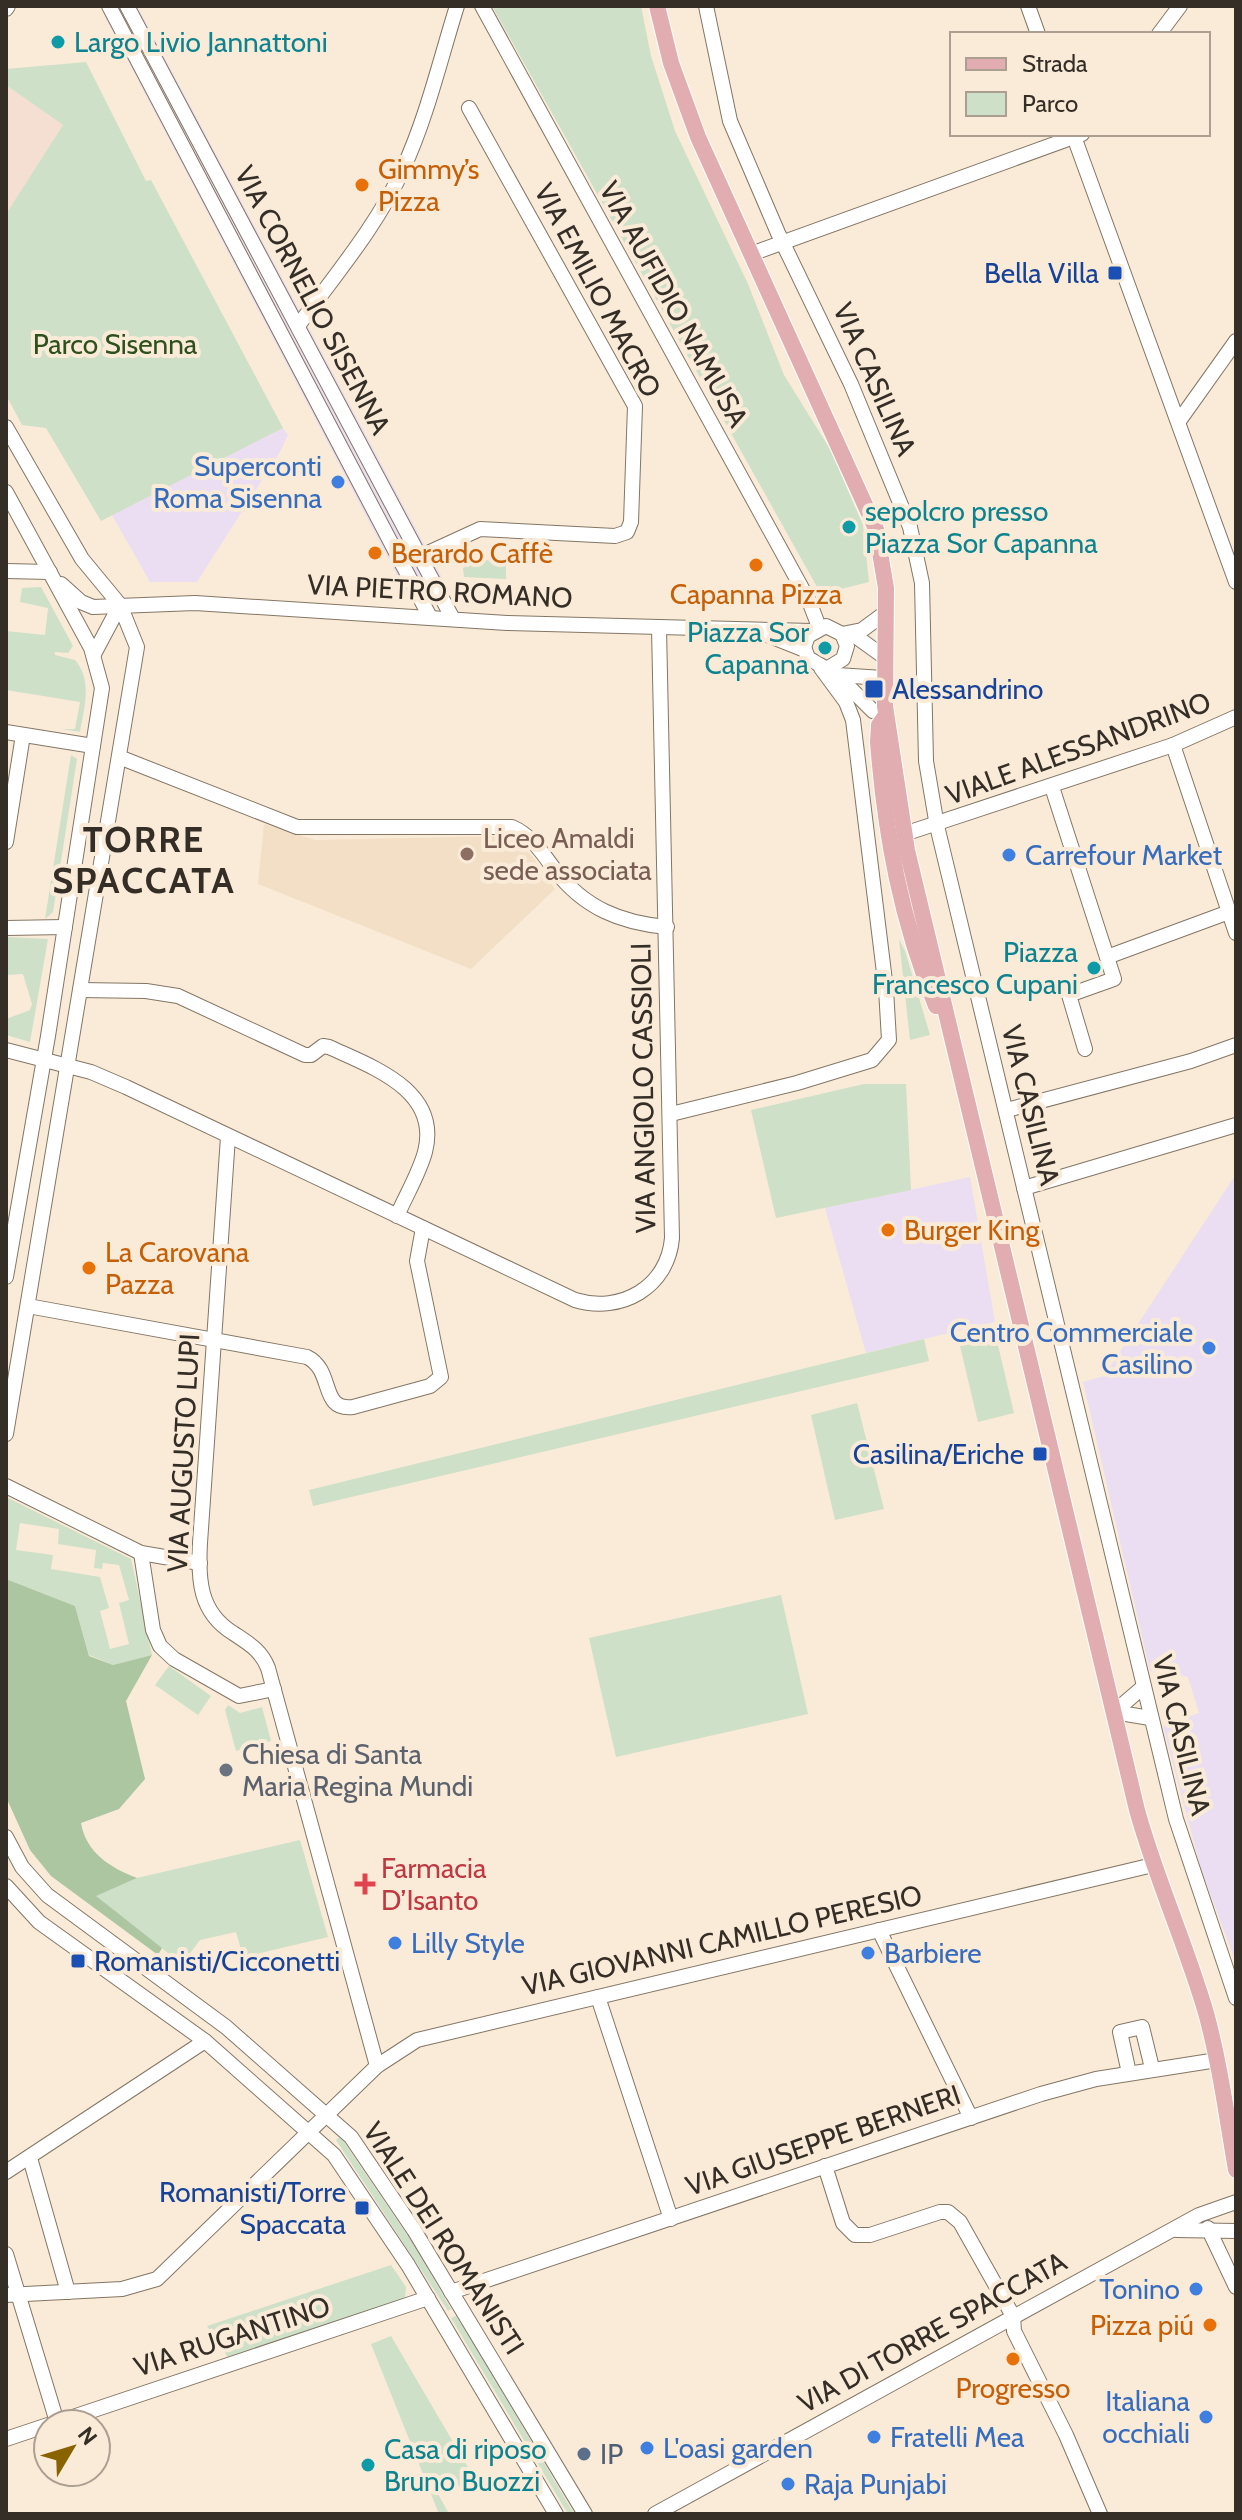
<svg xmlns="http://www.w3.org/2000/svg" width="1242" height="2520" font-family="Cabin,sans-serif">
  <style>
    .commercial { fill: #ebdef2 }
    .industrial { fill: #f5dfd2 }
    .built { fill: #f2dfc5 }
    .green { fill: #cee0c7; fill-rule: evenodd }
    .forest { fill: #abc6a1 }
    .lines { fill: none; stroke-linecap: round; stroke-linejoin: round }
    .minor-casing { stroke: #837665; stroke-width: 16 }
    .major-casing { stroke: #fff; stroke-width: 18 }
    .minor { stroke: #fff; stroke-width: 14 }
    .major { stroke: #e2adb0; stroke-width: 16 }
    .culture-dot { fill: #0f9aa8; stroke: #faebd8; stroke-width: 3 }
    .food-dot { fill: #e8710a; stroke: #faebd8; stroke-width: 3 }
    .transit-dot { fill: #1a4fb4; stroke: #faebd8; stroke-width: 3 }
    .shop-dot { fill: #3f7fe0; stroke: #faebd8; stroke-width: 3 }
    .education-dot { fill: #8d6e63; stroke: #faebd8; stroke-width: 3 }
    .worship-dot { fill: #6b7280; stroke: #faebd8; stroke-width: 3 }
    .health-dot { fill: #e0444e; stroke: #faebd8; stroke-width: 3 }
    .service-dot { fill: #5c6f8a; stroke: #faebd8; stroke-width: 3 }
    .labels { text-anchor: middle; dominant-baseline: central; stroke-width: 8; stroke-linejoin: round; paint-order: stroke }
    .culture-label { font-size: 28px; fill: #0d838f; stroke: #faebd8; text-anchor: start }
    .food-label { font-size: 28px; fill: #c56008; stroke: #faebd8; text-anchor: start }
    .transit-label { font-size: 28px; fill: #164399; stroke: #faebd8; text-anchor: end }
    .street-label { font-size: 28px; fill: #342e27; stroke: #faebd8 }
    .park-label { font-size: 28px; fill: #2d501d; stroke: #faebd8 }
    .shop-label { font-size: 28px; fill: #366cbe; stroke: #faebd8; text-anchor: start }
    .education-label { font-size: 28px; fill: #785e54; stroke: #faebd8; text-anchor: start }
    .worship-label { font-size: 28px; fill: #5b616d; stroke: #faebd8; text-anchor: start }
    .health-label { font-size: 28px; fill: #be3a42; stroke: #faebd8; text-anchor: start }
    .service-label { font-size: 28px; fill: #4e5e75; stroke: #faebd8; text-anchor: start }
    .district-label { font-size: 36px; font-weight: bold; letter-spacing: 2px; fill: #342e27; stroke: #faebd8 }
  </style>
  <rect width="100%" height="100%" fill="#faebd8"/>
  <g class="commercial">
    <path d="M123,6H137L447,587L410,600L104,15Z"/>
    <path d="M283,428L288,435L281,450L197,582H150L112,515Z"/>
    <path d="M1236,1174V1963L1201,1869L1163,1726L1199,1713L1188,1677L1150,1671L1083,1382L1104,1376Z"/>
    <path d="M970,1177L995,1322L866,1353L825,1208Z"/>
  </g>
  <path class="industrial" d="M6,85L63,125L6,214Z"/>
  <path class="built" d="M264,824L315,840L504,836L513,838L532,856L555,889L471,969L258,884Z"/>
  <g class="green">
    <path d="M492,6H641L651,56L675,131L748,284L784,375L830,449L863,525L869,582L821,594Z"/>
    <path d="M86,62L146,181L151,180L283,428L101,521L46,428L22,425L6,395V214L63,125L6,85V69Z"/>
    <path d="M481,560L506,561V579L464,577L463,568Z"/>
    <path d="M41,587L73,646L68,653L55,652V655L75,660C93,681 84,708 80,732L62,729H75L80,702L6,690V631L45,635L48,608L20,602L22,588Z"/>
    <path d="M71,755L77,759L53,912L45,919Z"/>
    <path d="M6,937L48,939L30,1042L6,1035V1019L30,1010L32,1004L23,974L6,975Z"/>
    <path d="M899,939L905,951L930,1035L910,1040Z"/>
    <path d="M864,1084H906L911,1190L776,1218L751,1110Z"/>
    <path d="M996,1337L1014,1413L978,1422L960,1346Z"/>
    <path d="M924,1339L929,1361L313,1506L309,1490Z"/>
    <path d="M857,1403L884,1509L835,1520L811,1415Z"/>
    <path d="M6,1497L131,1559L152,1655L113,1665L89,1655L75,1606L6,1579ZM20,1523L59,1529L58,1544L96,1550L94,1568L102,1569L103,1563L119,1565L129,1600L119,1603L129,1644L110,1649L100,1611L109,1608L100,1577L51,1569L53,1555L16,1550Z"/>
    <path d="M781,1595L808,1714L616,1757L589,1638Z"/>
    <path d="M169,1666L211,1696L198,1715L155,1685Z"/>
    <path d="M228,1705L240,1713L262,1707L271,1741L236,1751L225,1710Z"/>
    <path d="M300,1840L328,1937L243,1957L236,1932L200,1940L182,1964L95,1896L137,1878Z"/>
    <path d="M340,2136L416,2248L451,2309L448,2311L336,2140Z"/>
    <path d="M391,2265L406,2287L405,2299L228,2358L222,2347L229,2338L215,2339L207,2326Z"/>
    <path d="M456,2316L471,2339L574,2514H568L451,2318Z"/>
    <path d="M391,2336L480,2488L469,2495L448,2476L433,2485L448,2512L439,2514L371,2344Z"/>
  </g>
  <path class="forest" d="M6,1579L75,1606L89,1656L113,1665L152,1655L126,1701L145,1779L119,1809L81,1823C86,1853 111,1868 137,1878L96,1896L162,1948L158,1955L51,1876L30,1850L6,1797Z"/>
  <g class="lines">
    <g class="minor-casing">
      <g id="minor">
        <path d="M109,6L430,617"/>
        <path d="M127,6L453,619"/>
        <path d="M482,6L809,601L819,627"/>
        <path d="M706,6L730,121L778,233L851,384L910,527L922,583L926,761L937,826L1176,1819L1236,1998"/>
        <path d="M1028,6L1038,34"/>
        <path d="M6,9L8,6"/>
        <path d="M1159,34L1180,6"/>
        <path d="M1073,134L1236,582"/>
        <path d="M751,254L1082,134"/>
        <path d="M298,326C335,275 377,226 403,169C427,117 440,60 457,6"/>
        <path d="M1179,421L1236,341"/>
        <path d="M6,427L82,559L120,605L137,647L6,1434"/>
        <path d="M6,492L91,648L102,688L48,1036L6,1277"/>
        <path d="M419,557L480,529L615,536L627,532L631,522L635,406L469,108"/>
        <path d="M6,571L50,572"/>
        <path d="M61,584L81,602L93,607L195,603L507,623L812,631"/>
        <path d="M762,633L805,650"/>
        <path d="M851,633L883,656"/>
        <path d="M842,634L862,630L885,613"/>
        <path d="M94,654L120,605"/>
        <path d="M828,668L843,659L847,646L842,634L826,626L808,636L804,647L808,658L837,675L873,711L886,715"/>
        <path d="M837,675L883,678"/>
        <path d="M6,732L93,746"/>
        <path d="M1173,745L1236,933"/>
        <path d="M119,757L297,827H512C531,835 543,854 555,870C584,908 621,923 667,927"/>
        <path d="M1052,787L1114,979L1069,995L1085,1049"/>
        <path d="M904,834L1173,745L1236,717"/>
        <path d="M6,842L23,735"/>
        <path d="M6,928L65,927"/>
        <path d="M1107,957L1229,912"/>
        <path d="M80,990L146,991L178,996L305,1055H311L323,1046L329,1047C372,1067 441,1090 425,1152C419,1174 406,1195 397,1216"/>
        <path d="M6,1050L91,1072L126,1087L575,1300C621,1314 668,1287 672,1238L659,628"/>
        <path d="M1007,1110L1191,1061L1236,1045"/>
        <path d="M671,1114L797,1083L872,1060L889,1040L886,989L853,720L846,702L821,668"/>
        <path d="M228,1137L200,1543C198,1579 199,1612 233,1633C248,1643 261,1650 268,1668L377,2066"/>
        <path d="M1024,1188L1236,1125"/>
        <path d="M28,1306L307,1357C335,1371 319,1411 353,1407L430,1386L441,1377L417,1261L423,1228"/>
        <path d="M6,1486L141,1553L200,1563"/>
        <path d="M141,1553L153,1630L160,1646L174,1659L239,1696L274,1689"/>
        <path d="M1114,1712L1142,1688"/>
        <path d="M1114,1712L1150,1718"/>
        <path d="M6,1837L22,1867L47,1895L226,2027L351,2137L414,2230L585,2514"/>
        <path d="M6,1886L39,1922L205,2041L334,2155L408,2265L556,2514"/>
        <path d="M879,1930L971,2118"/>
        <path d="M598,1997L671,2219"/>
        <path d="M1129,2073L1120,2032L1142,2027L1152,2068"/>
        <path d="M30,2158L68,2292"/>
        <path d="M825,2166L843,2223L855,2235H870L940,2212H948L960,2222L1013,2316L1014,2331L1066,2435L1100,2514"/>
        <path d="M6,2172L205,2041"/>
        <path d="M1208,2228L1236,2287"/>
        <path d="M1176,2230L1236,2231"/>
        <path d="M6,2254L57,2422"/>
        <path d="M451,2292L1041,2094L1096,2079L1217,2060"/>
        <path d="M6,2295L122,2289L157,2279L377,2066L417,2040L1153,1865"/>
        <path d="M52,2424L428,2298"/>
        <path d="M6,2439L48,2425"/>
        <path d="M655,2514L1199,2215L1236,2202"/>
      </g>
    </g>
    <g class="major-casing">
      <g id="major">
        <path d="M657,6L671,63L698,137L876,529L886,588L885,706L907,850L1137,1810C1156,1879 1186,1944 1206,2013C1220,2064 1227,2118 1236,2170"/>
        <path d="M886,715L879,725L878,742C885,834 901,921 936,1006"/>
      </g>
    </g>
    <use href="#minor" class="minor"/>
    <use href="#major" class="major"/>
  </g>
  <g class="culture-dot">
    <circle cx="58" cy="42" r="8"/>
    <circle cx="849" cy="527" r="8"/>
    <circle cx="825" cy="648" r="8"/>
    <circle cx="1094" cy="968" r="8"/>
    <circle cx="368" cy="2465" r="8"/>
  </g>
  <g class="food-dot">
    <circle cx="362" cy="185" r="8"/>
    <circle cx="375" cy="553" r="8"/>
    <circle cx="756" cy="565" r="8"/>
    <circle cx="888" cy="1230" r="8"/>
    <circle cx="89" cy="1268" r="8"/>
    <circle cx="1210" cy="2325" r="8"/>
    <circle cx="1013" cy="2359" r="8"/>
  </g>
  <g class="transit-dot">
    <rect x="1107" y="265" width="16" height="16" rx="4"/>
    <rect x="864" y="679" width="20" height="20" rx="4"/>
    <rect x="1032" y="1446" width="16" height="16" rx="4"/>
    <rect x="70" y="1953" width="16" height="16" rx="4"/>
    <rect x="354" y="2200" width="16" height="16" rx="4"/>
  </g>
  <g class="shop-dot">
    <circle cx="338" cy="482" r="8"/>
    <circle cx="1009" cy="855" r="8"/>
    <circle cx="1209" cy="1348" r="8"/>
    <circle cx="395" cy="1943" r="8"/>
    <circle cx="868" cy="1953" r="8"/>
    <circle cx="1196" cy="2289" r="8"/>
    <circle cx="1206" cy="2417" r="8"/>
    <circle cx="874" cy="2437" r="8"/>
    <circle cx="647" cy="2448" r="8"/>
    <circle cx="788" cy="2484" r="8"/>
  </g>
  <circle class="education-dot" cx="467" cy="854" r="8"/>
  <circle class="worship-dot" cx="226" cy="1770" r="8"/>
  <path class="health-dot" d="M361 1872h8v8h8v8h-8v8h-8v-8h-8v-8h8z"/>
  <circle class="service-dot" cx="584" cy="2454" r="8"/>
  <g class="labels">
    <g class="culture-label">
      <text x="74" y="42">Largo Livio Jannattoni</text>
      <text x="865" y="511">sepolcro presso<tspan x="865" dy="32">Piazza Sor Capanna</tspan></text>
      <text x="809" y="632" text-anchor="end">Piazza Sor<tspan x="809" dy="32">Capanna</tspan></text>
      <text x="1078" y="952" text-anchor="end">Piazza<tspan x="1078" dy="32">Francesco Cupani</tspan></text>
      <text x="384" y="2449">Casa di riposo<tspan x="384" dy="32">Bruno Buozzi</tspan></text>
    </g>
    <g class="food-label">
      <text x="378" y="169">Gimmy’s<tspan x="378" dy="32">Pizza</tspan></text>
      <text x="391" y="553">Berardo Caffè</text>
      <text x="756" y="594" text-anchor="middle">Capanna Pizza</text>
      <text x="904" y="1230">Burger King</text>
      <text x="105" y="1252">La Carovana<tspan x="105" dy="32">Pazza</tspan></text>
      <text x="1194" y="2325" text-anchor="end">Pizza piú</text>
      <text x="1013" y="2388" text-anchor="middle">Progresso</text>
    </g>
    <g class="transit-label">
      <text x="1099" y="273">Bella Villa</text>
      <text x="892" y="689" text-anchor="start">Alessandrino</text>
      <text x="1024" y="1454">Casilina/Eriche</text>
      <text x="94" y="1961" text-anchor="start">Romanisti/Cicconetti</text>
      <text x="346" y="2192">Romanisti/Torre<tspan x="346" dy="32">Spaccata</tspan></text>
    </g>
    <g class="street-label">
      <text transform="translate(598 290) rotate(62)">VIA EMILIO MACRO</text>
      <text transform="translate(313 300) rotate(62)">VIA CORNELIO SISENNA</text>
      <text transform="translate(674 304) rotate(61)">VIA AUFIDIO NAMUSA</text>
      <text transform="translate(875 379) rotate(66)">VIA CASILINA</text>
      <text transform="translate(440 591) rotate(3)">VIA PIETRO ROMANO</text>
      <text transform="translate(1078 748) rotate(-20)">VIALE ALESSANDRINO</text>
      <text transform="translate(643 1088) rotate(-91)">VIA ANGIOLO CASSIOLI</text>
      <text transform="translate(1031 1105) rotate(76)">VIA CASILINA</text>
      <text transform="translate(183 1453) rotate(-87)">VIA AUGUSTO LUPI</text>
      <text transform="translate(1182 1735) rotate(76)">VIA CASILINA</text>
      <text transform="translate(722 1940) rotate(-13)">VIA GIOVANNI CAMILLO PERESIO</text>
      <text transform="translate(823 2140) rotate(-19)">VIA GIUSEPPE BERNERI</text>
      <text transform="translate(444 2238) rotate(57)">VIALE DEI ROMANISTI</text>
      <text transform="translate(932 2332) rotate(-29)">VIA DI TORRE SPACCATA</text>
      <text transform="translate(232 2336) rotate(-18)">VIA RUGANTINO</text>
    </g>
    <g class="park-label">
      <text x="115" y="344">Parco Sisenna</text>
    </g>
    <g class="shop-label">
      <text x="322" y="466" text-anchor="end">Superconti<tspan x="322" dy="32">Roma Sisenna</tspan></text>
      <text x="1025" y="855">Carrefour Market</text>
      <text x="1193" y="1332" text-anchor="end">Centro Commerciale<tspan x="1193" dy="32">Casilino</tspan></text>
      <text x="411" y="1943">Lilly Style</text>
      <text x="884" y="1953">Barbiere</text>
      <text x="1180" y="2289" text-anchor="end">Tonino</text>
      <text x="1190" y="2401" text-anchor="end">Italiana<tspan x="1190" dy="32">occhiali</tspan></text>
      <text x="890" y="2437">Fratelli Mea</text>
      <text x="663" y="2448">L'oasi garden</text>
      <text x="804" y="2484">Raja Punjabi</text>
    </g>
    <g class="education-label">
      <text x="483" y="838">Liceo Amaldi<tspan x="483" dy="32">sede associata</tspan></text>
    </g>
    <g class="worship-label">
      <text x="242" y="1754">Chiesa di Santa<tspan x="242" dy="32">Maria Regina Mundi</tspan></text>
    </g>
    <g class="health-label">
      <text x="381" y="1868">Farmacia<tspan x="381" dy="32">D’Isanto</tspan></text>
    </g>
    <g class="service-label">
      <text x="600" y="2454">IP</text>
    </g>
    <g class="district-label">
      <text x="144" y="839">TORRE<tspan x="144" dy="41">SPACCATA</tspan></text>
    </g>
  </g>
  <rect width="1242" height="2520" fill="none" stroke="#342e27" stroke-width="16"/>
  <rect x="950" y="32" width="260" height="104" fill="#faebd8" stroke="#ab9f91" stroke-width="2"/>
  <rect x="966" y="58" width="40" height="12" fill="#e2adb0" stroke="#ab9f91" stroke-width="2"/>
  <text x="1022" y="72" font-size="24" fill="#342e27">Strada</text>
  <rect x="966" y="92" width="40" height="24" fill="#cee0c7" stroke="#ab9f91" stroke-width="2"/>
  <text x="1022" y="112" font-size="24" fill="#342e27">Parco</text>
  <g transform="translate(72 2448) rotate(52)"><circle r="38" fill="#faebd8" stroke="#ab9f91" stroke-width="2"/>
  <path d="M0-6L14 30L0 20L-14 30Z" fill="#896300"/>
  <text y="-12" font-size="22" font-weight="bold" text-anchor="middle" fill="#342e27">N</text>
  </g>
</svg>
